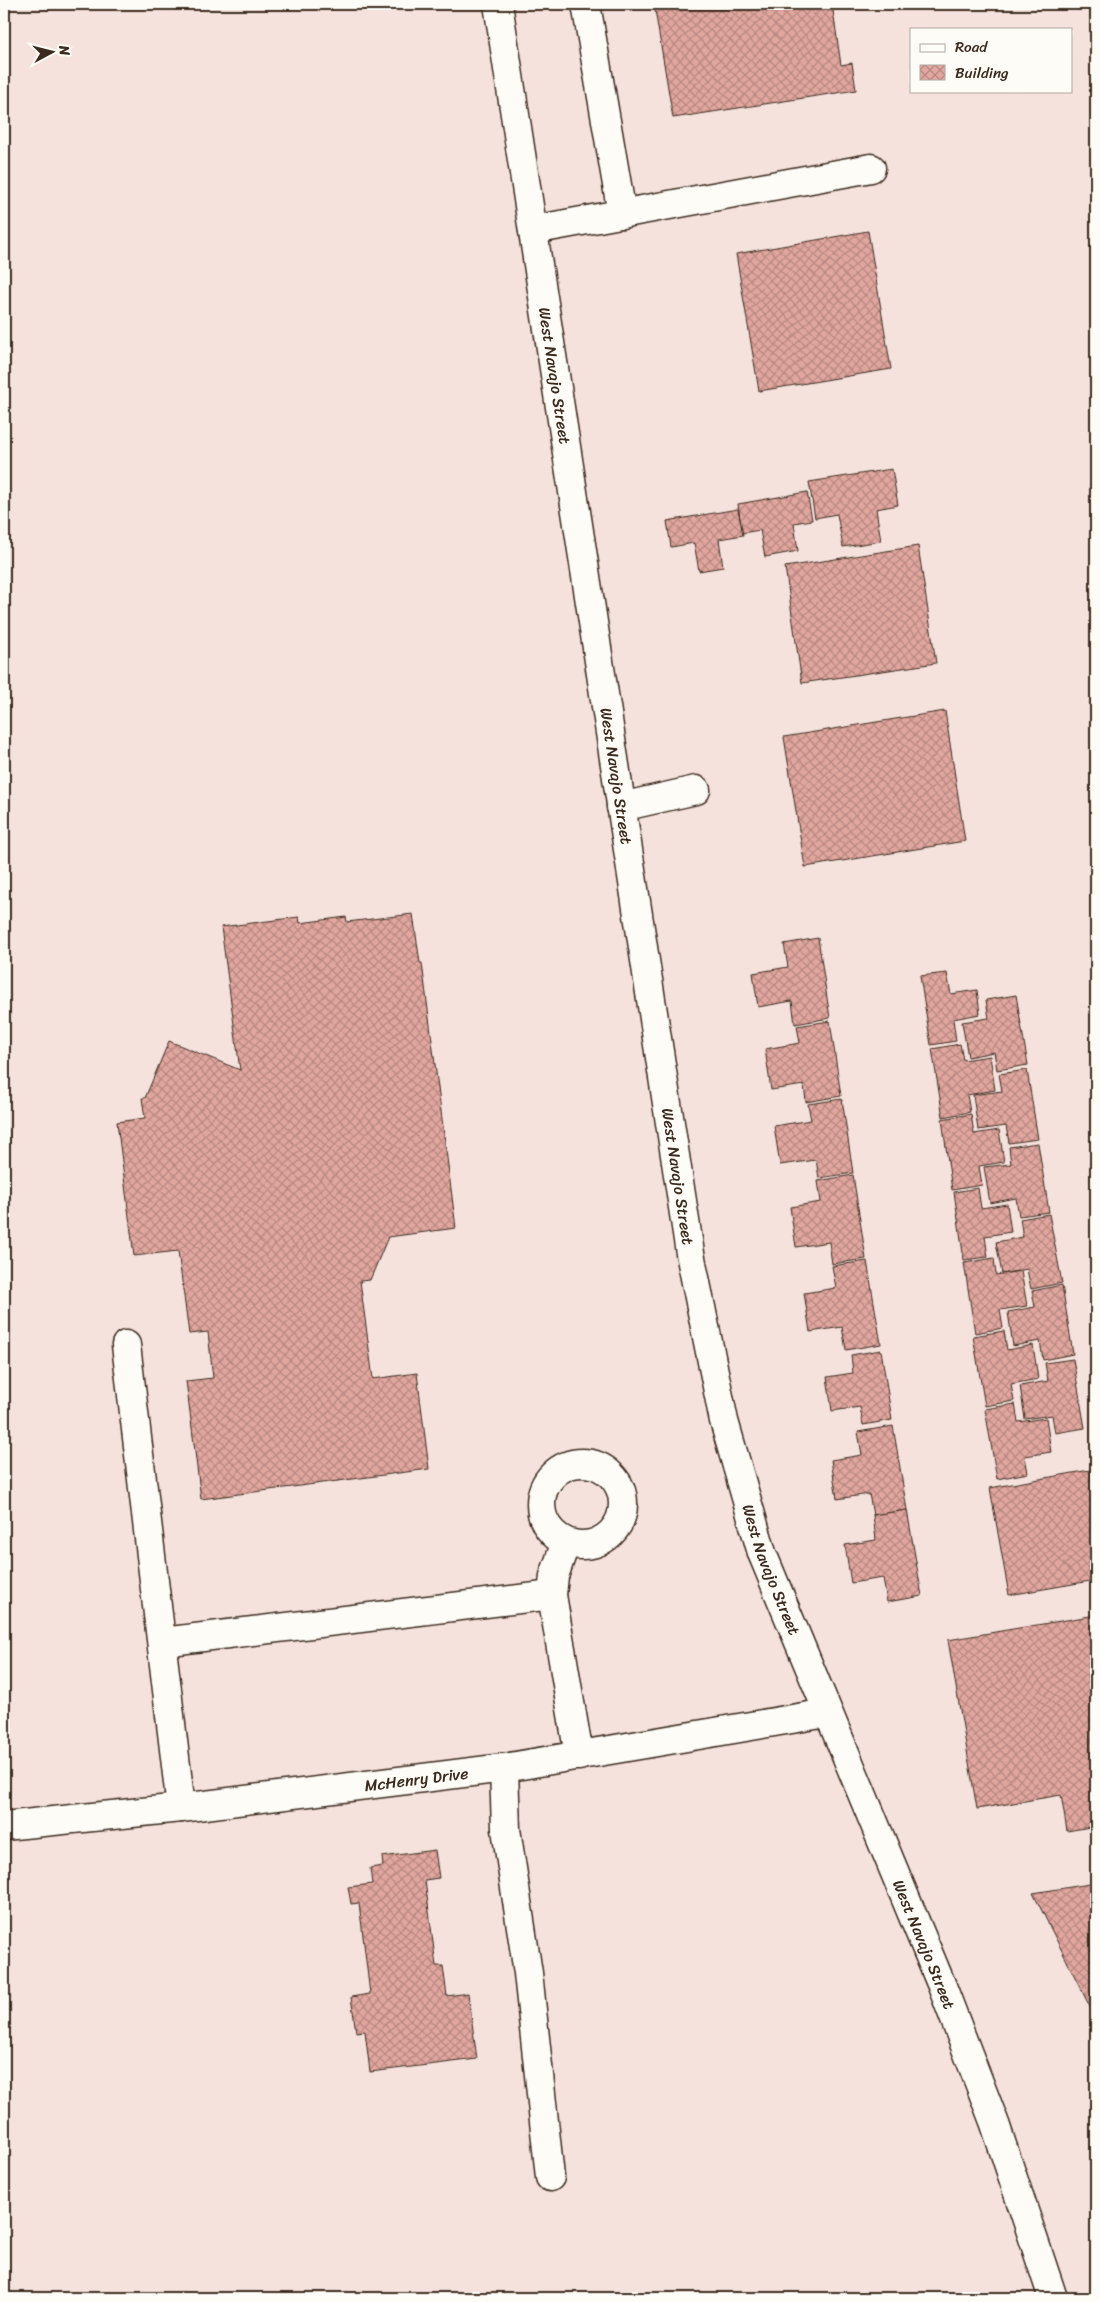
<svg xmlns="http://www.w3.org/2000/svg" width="1100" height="2302" font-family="Sriracha,sans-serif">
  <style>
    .built { fill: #f5e2dd; fill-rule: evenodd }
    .building { fill: url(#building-cross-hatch); stroke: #3b2a1e }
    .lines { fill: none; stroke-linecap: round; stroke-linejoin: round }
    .minor-casing { stroke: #3b2a1e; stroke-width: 31 }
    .minor { stroke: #fdfcf7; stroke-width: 28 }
    .labels { text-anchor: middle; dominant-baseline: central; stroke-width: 4; stroke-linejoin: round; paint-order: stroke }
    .street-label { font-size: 16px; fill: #3b2a1e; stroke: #fdfcf7 }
  </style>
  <defs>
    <pattern id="building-cross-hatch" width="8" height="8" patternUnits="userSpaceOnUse" patternTransform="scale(1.25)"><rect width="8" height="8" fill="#e1a79f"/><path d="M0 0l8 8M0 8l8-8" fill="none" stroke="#b88881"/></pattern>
  </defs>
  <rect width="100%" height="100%" fill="#fdfcf7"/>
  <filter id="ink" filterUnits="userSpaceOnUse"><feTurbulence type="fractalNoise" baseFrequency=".02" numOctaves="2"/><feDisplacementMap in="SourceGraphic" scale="10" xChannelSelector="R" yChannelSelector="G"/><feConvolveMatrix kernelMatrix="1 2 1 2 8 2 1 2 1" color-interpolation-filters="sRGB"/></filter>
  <g filter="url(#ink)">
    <path class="built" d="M4,4H1096V2298H4ZM911,29H1071V91H911Z"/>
    <g class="building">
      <path d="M654,4H832L841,65L852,63L856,90L673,118Z"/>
      <path d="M868,231L891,369L759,391L736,254Z"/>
      <path d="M892,469L898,505L876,509L881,541L843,547L837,514L815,518L809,482Z"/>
      <path d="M807,492L812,520L794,523L798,551L765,557L760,530L742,533L738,504Z"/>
      <path d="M738,509L743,535L719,539L723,567L699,571L694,543L671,547L667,521Z"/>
      <path d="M918,546L936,663L802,683L785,567Z"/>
      <path d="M945,711L965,841L805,867L784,737Z"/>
      <path d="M413,914L420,963H422L456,1228L388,1237L370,1280L360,1281L373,1379L417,1373L429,1469L201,1499L186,1381L213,1378L208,1332L189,1334L178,1251L134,1256L117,1122L145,1118L142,1098H145L169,1041L240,1070L221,927L299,917L300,923L346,917L347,922Z"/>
      <path d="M818,938L830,1018L795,1024L792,1001L758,1007L753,973L788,967L784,944Z"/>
      <path d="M947,973L951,994L977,990L980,1014L953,1019L956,1041L931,1045L920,976Z"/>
      <path d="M1016,995L1028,1065L997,1070L994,1052L968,1057L962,1022L989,1018L986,1000Z"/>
      <path d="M830,1021L841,1096L806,1102L804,1085L771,1090L765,1049L800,1043L797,1026Z"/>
      <path d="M960,1044L963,1060L990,1056L995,1090L967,1095L970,1112L943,1117L932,1049Z"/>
      <path d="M1027,1070L1038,1139L1009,1143L1006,1126L978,1130L973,1095L1002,1091L999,1074Z"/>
      <path d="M842,1099L853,1173L819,1178L816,1160L780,1165L774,1126L811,1120L808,1104Z"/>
      <path d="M971,1114L974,1134L999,1130L1004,1162L979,1166L982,1185L952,1190L942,1119Z"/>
      <path d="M1038,1143L1049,1212L1019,1216L1016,1198L990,1203L984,1167L1011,1164L1009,1147Z"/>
      <path d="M853,1175L866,1259L832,1264L829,1242L796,1247L790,1207L821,1202L818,1181Z"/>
      <path d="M978,1188L981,1208L1007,1204L1011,1232L985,1236L988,1257L964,1260L954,1192Z"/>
      <path d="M1049,1214L1062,1283L1031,1289L1027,1269L1002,1274L996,1242L1023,1237L1020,1219Z"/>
      <path d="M994,1258L996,1275L1021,1271L1027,1306L1000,1310L1003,1328L975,1333L964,1263Z"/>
      <path d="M867,1261L881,1344L846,1350L842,1327L810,1332L804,1293L836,1288L832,1266Z"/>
      <path d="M1062,1285L1073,1354L1043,1360L1040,1341L1013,1346L1008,1312L1035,1307L1032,1291Z"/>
      <path d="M1004,1331L1007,1350L1033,1345L1038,1379L1011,1384L1014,1401L985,1406L973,1336Z"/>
      <path d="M881,1350L892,1420L863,1425L860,1407L832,1411L827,1377L853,1373L851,1355Z"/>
      <path d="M1073,1359L1085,1428L1055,1433L1052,1415L1025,1419L1020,1386L1048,1381L1045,1363Z"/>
      <path d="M1015,1404L1018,1422L1046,1418L1051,1452L1025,1456L1028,1473L997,1479L985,1409Z"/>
      <path d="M893,1426L907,1510L873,1515L869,1494L837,1499L831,1460L862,1455L858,1432Z"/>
      <path d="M1095,1469L1096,1580L1009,1595L990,1488Z"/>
      <path d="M907,1510L922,1596L887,1602L883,1578L851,1583L845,1545L876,1540L873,1515Z"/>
      <path d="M1096,1615V1826L1067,1831L1061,1795L977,1809L948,1640Z"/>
      <path d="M435,1850L439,1878L425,1880L436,1966H443L447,1996L468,1993L477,2059L370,2072L365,2031L356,2032L351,1997L370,1994L359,1903L351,1904L348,1887L372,1884L370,1868L383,1866L382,1857Z"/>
      <path d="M1096,1883V2019L1033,1893Z"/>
    </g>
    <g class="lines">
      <g class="minor-casing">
        <g id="minor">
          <path id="s1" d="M498,4L690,1253L724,1421L762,1553L942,1986L995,2124L1053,2298"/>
          <path d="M586,4L622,214"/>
          <path d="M533,230L871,168"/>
          <path d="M621,807L696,790"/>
          <path d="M126,1345L181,1808"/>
          <circle cx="582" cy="1504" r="41"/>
          <path d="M566,1542L554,1576L552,1595L579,1756"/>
          <path d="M162,1642L552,1595"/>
          <path d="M504,1768L506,1829L528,1973L550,2177"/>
          <path id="s2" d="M4,1826L181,1808L504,1768L827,1713"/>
        </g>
      </g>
      <use href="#minor" class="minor"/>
    </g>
  </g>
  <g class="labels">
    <g class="street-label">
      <text stroke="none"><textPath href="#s1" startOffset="376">West Navajo Street</textPath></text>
      <text stroke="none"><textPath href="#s1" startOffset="781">West Navajo Street</textPath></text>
      <text stroke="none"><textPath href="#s1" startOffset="1186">West Navajo Street</textPath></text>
      <text stroke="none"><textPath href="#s1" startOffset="1591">West Navajo Street</textPath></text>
      <text stroke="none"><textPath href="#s2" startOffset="415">McHenry Drive</textPath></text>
      <text stroke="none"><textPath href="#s1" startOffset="1996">West Navajo Street</textPath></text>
    </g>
  </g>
  <rect width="1100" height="2302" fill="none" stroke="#fdfcf7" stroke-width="20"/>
  <rect x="10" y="10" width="1080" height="2282" fill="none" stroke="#3b2a1e" stroke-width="2" filter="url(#ink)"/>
  <rect x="910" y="28" width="162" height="65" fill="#fdfcf7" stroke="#afa8a0"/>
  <rect x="920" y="44" width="25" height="8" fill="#fdfcf7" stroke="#afa8a0"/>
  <text x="955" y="52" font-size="15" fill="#3b2a1e">Road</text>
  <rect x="920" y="65" width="25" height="15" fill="url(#building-cross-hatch)" stroke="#afa8a0"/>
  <text x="955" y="78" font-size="15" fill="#3b2a1e">Building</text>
  <g transform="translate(52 52) rotate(83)" stroke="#fdfcf7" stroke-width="4" paint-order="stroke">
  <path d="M0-4L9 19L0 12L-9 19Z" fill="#3b2a1e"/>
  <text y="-8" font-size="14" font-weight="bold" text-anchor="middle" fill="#3b2a1e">N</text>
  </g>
</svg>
